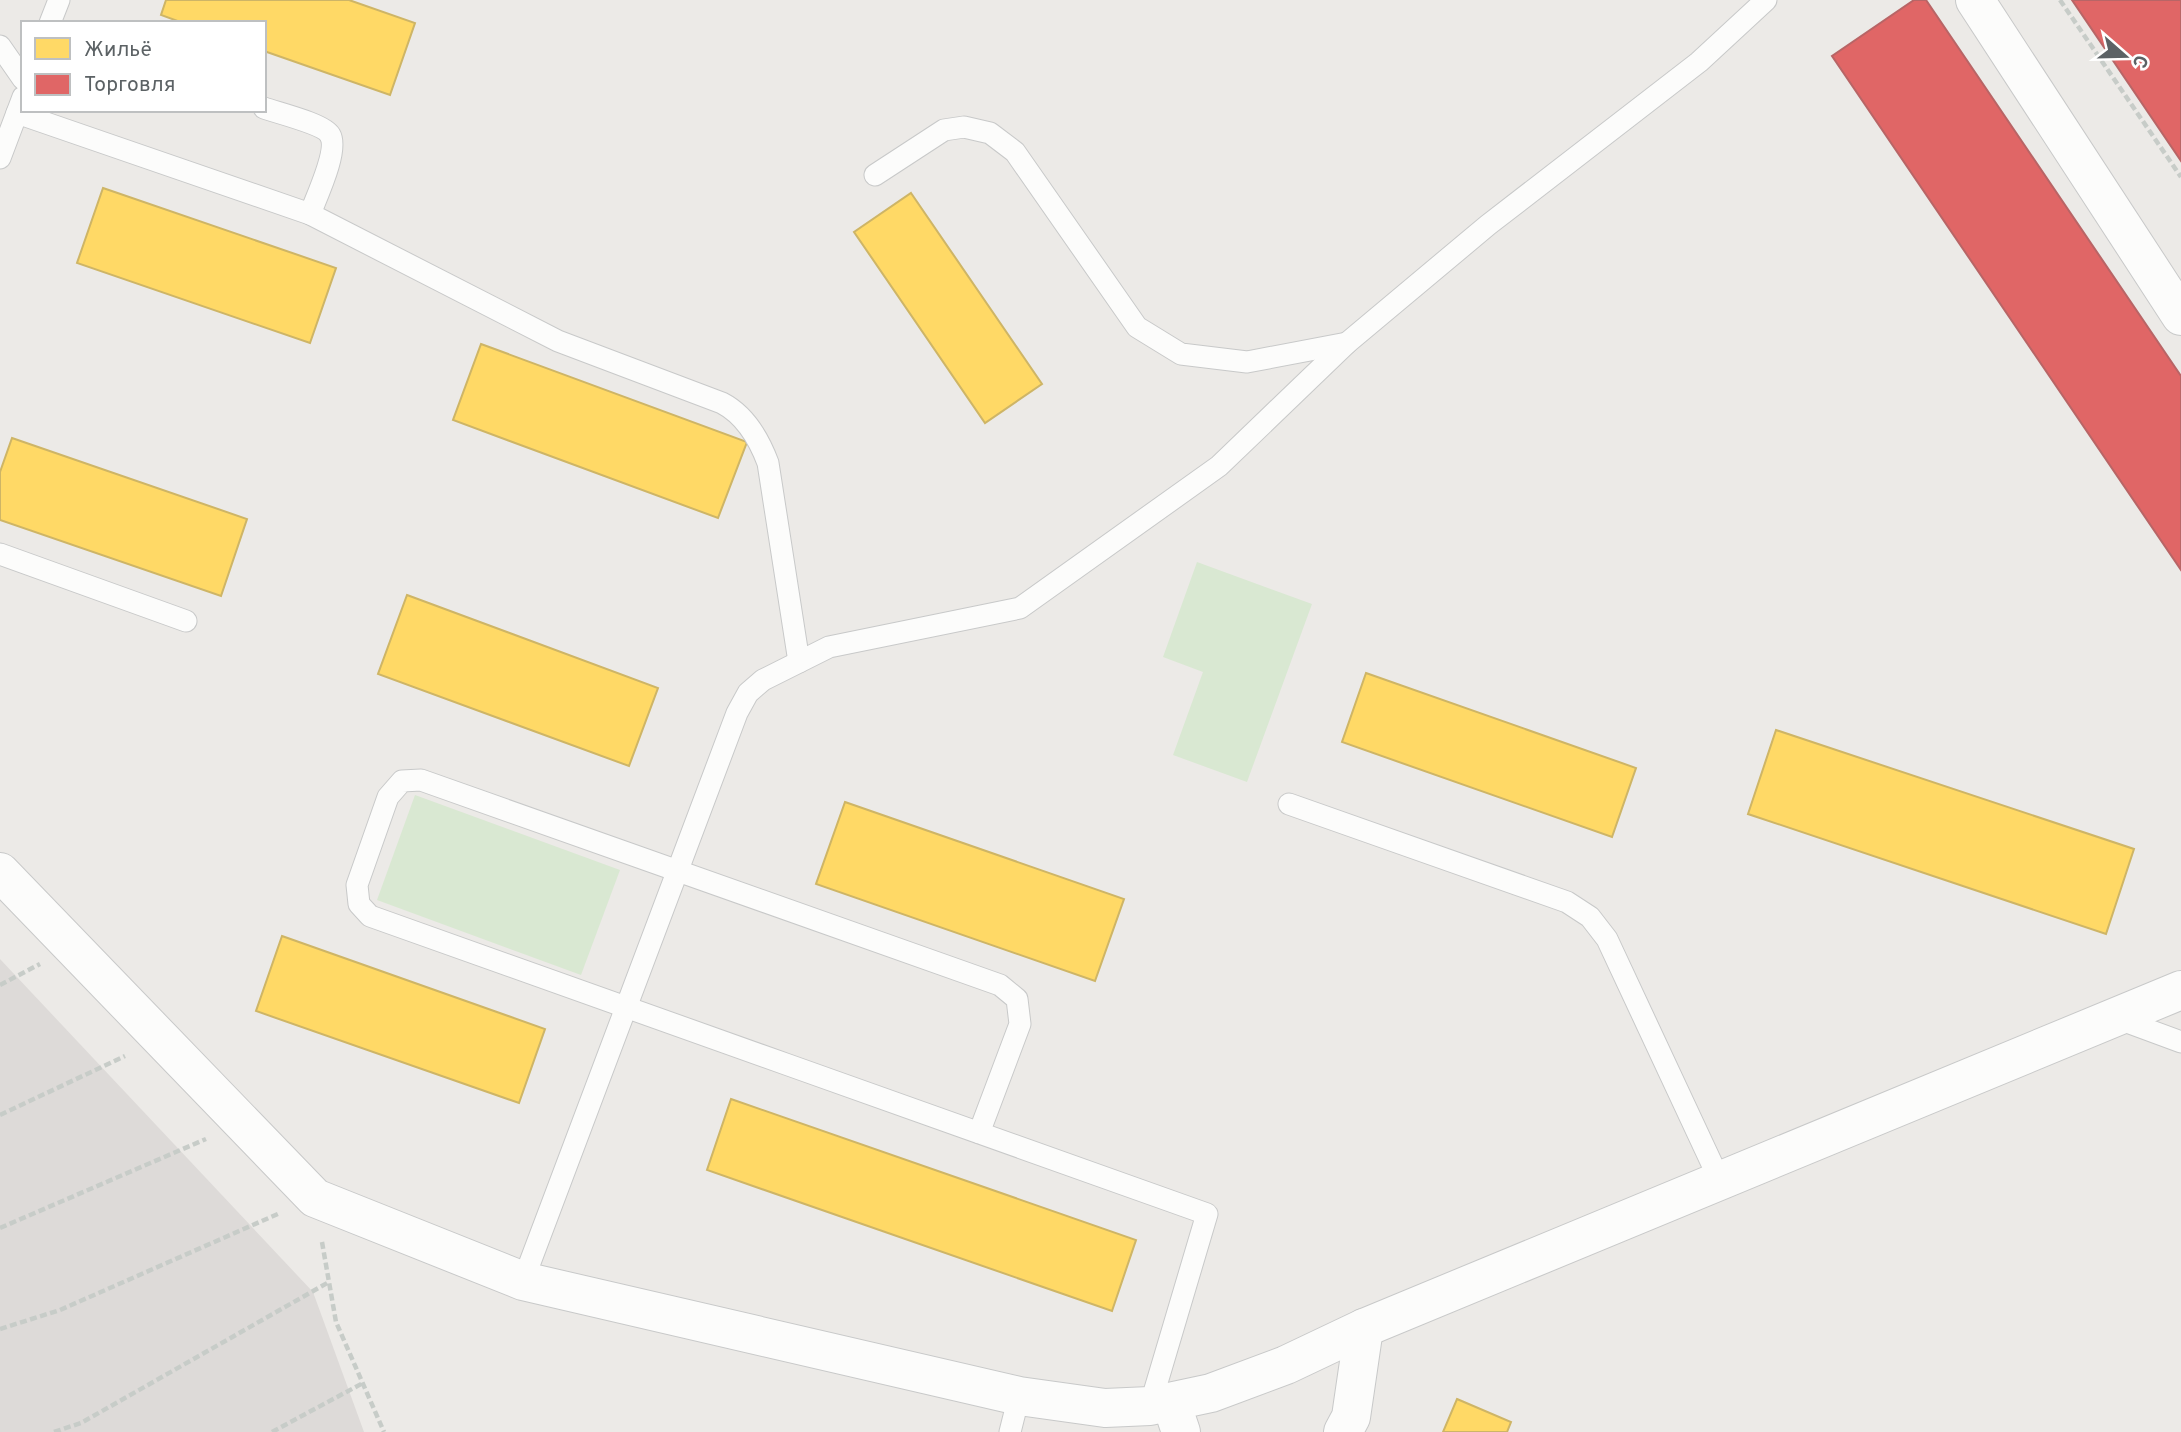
<svg xmlns="http://www.w3.org/2000/svg" width="2181" height="1432" font-family="Overpass,sans-serif">
  <style>
    .industrial { fill: #dddad8 }
    .green { fill: #d9e8d2 }
    .homes { fill: #ffd966; stroke: #ceb566; stroke-width: 2 }
    .shops { fill: #e06666; stroke: #b86566; stroke-width: 2 }
    .lines { fill: none; stroke-linecap: round; stroke-linejoin: round }
    .lane-casing { stroke: #c8c9c9; stroke-width: 23 }
    .street-casing { stroke: #c8c9c9; stroke-width: 40 }
    .path { stroke: #c7ccc8; stroke-width: 4.5; stroke-dasharray: 7 3.5; stroke-linecap: butt }
    .lane { stroke: #fcfcfb; stroke-width: 21 }
    .street { stroke: #fcfcfb; stroke-width: 38 }
  </style>
  <rect width="100%" height="100%" fill="#eceae7"/>
  <path class="industrial" d="M0,959L313,1292L364,1432H0Z"/>
  <g class="green">
    <path d="M1197,562L1312,604L1247,782L1173,755L1203,672L1163,657Z"/>
    <path d="M415,795L620,870L581,975L377,900Z"/>
  </g>
  <g class="homes">
    <path d="M166,0H349L415,23L390,95L264,51V23H183L161,15Z"/>
    <path d="M103,188L336,268L310,343L77,263Z"/>
    <path d="M911,193L1042,384L985,423L854,232Z"/>
    <path d="M481,344L747,442L718,518L453,420Z"/>
    <path d="M12,438L247,519L221,596L0,520V472Z"/>
    <path d="M407,595L658,688L629,766L378,674Z"/>
    <path d="M1366,673L1636,768L1612,837L1342,742Z"/>
    <path d="M1776,730L2134,849L2106,934L1748,814Z"/>
    <path d="M845,802L1124,899L1095,981L816,884Z"/>
    <path d="M282,936L545,1029L519,1103L256,1011Z"/>
    <path d="M731,1099L1136,1240L1112,1311L707,1170Z"/>
    <path d="M1457,1399L1511,1422L1507,1432H1443Z"/>
  </g>
  <g class="shops">
    <path d="M1914,0H1926L2181,376V570L1832,56Z"/>
    <path d="M2072,0H2181V161Z"/>
  </g>
  <g class="lines">
    <g class="lane-casing">
      <g id="lane">
        <path d="M50,23L59,0"/>
        <path d="M0,46L23,79"/>
        <path d="M17,113L310,214C316,198 339,150 330,135C324,124 278,113 264,108"/>
        <path d="M0,158L23,97"/>
        <path d="M875,175L944,130L964,127L990,133L1015,152L1137,327L1181,354L1247,362L1347,343"/>
        <path d="M310,214L558,341L722,403C745,415 759,439 768,463L799,662"/>
        <path d="M0,554L186,621"/>
        <path d="M1289,804L1567,902L1590,917L1607,939L1720,1181"/>
        <path d="M2116,1018L2181,1042"/>
        <path d="M979,1133L1020,1024L1017,999L1000,985L421,780L402,781L388,797L357,885L359,904L370,916C649,1015 928,1115 1207,1214L1150,1406"/>
        <path d="M523,1281L737,713L748,693L763,680L829,647L1020,608L1219,466L1347,343L1488,225L1699,62L1766,0"/>
        <path d="M1010,1432L1019,1396"/>
      </g>
    </g>
    <g class="street-casing">
      <g id="street">
        <path d="M1975,0L2181,316"/>
        <path d="M0,872L315,1198L523,1281L1019,1396L1105,1408L1150,1406L1211,1393L1286,1365L1364,1328L2181,990"/>
        <path d="M1171,1402L1181,1432"/>
        <path d="M1343,1432L1351,1417L1364,1328"/>
      </g>
    </g>
    <g class="path">
      <path d="M2060,0L2181,177"/>
      <path d="M0,985L40,964"/>
      <path d="M0,1115L125,1056"/>
      <path d="M0,1228L206,1139"/>
      <path d="M322,1242L336,1322L384,1432"/>
      <path d="M0,1329L60,1310L280,1213"/>
      <path d="M54,1432L81,1423L329,1282"/>
      <path d="M272,1432L363,1383"/>
    </g>
    <use href="#lane" class="lane"/>
    <use href="#street" class="street"/>
  </g>
  <rect x="21" y="21" width="245" height="91" fill="#ffffff" stroke="#bec0c1" stroke-width="2"/>
  <rect x="35" y="38" width="35" height="21" fill="#ffd966" stroke="#bec0c1" stroke-width="2"/>
  <text x="84" y="56" font-size="21" fill="#5c6265">Жильё</text>
  <rect x="35" y="74" width="35" height="21" fill="#e06666" stroke="#bec0c1" stroke-width="2"/>
  <text x="84" y="91" font-size="21" fill="#5c6265">Торговля</text>
  <g transform="translate(2125 56) rotate(110)" stroke="#ffffff" stroke-width="5" paint-order="stroke">
  <path d="M0-5L12 26L0 18L-12 26Z" fill="#5c6265"/>
  <text y="-10" font-size="19" font-weight="bold" text-anchor="middle" fill="#5c6265">С</text>
  </g>
</svg>
